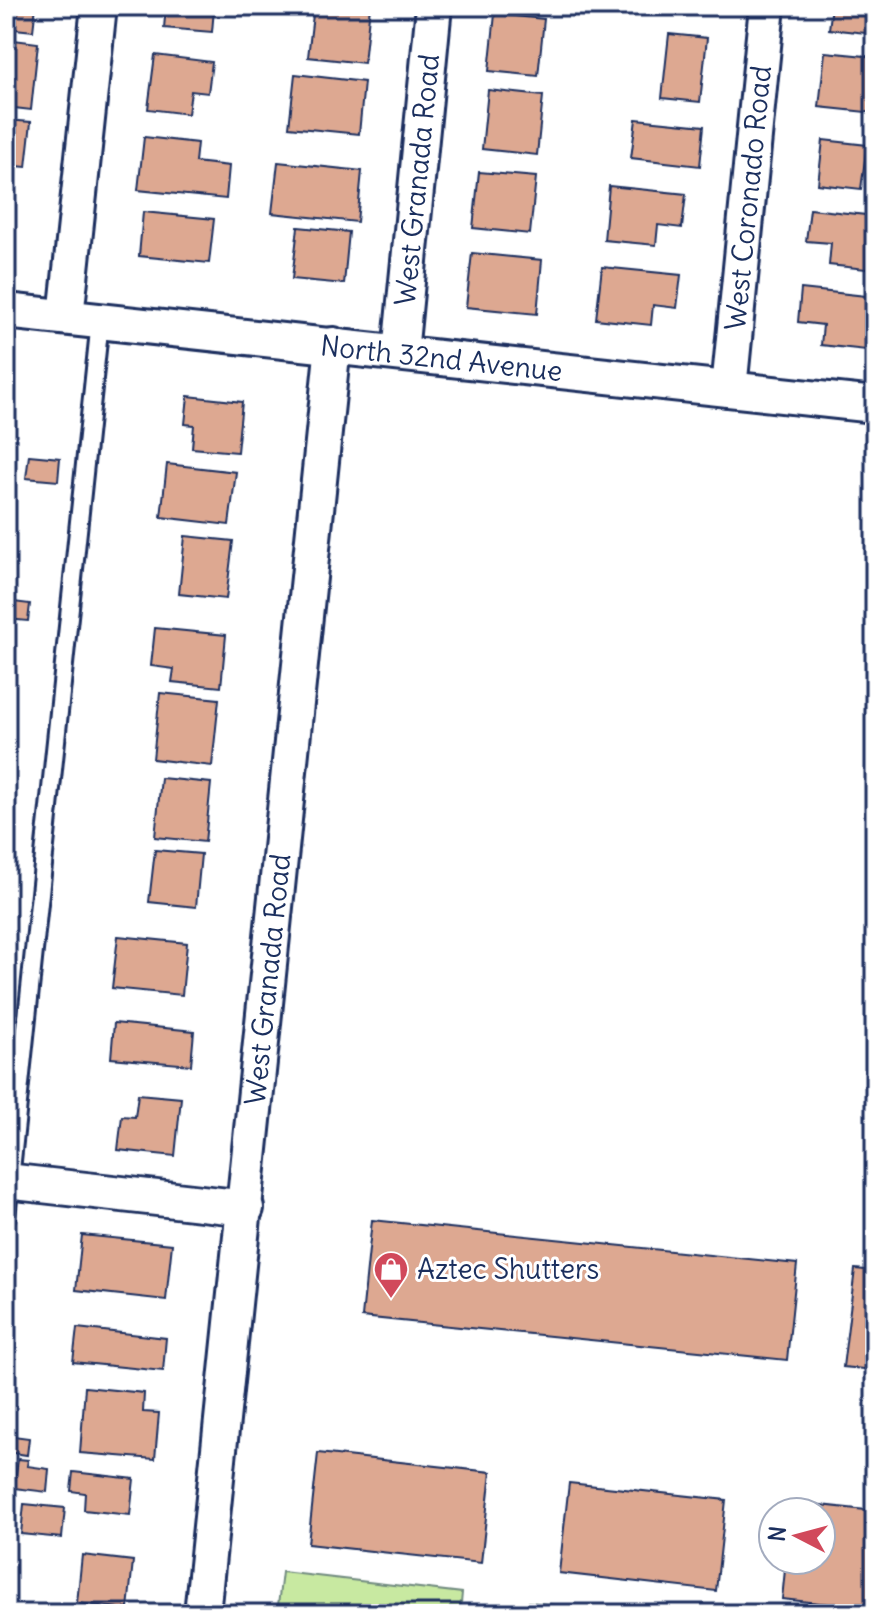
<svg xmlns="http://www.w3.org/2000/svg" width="881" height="1620" font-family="Delius,sans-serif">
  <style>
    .green { fill: #c8e9a1; stroke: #728c80; stroke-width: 2 }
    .building { fill: #dda891; stroke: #1b2f5e; stroke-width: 2 }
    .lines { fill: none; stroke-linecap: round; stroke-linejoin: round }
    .service-casing { stroke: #1b2f5e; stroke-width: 22 }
    .minor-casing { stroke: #1b2f5e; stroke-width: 40 }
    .service { stroke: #fff; stroke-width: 16 }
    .minor { stroke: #fff; stroke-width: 34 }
    .labels { text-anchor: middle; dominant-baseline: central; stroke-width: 6; stroke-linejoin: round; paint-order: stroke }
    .street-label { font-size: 28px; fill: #1b2f5e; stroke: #fff }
    .poi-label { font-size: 28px; fill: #1b2f5e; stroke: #fff; text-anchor: start }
  </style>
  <rect width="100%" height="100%" fill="#fff"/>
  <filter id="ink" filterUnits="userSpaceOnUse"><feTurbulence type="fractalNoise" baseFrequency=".0125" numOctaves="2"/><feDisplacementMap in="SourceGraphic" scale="16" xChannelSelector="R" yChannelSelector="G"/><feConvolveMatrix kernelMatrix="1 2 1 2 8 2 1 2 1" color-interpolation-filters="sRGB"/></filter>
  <g filter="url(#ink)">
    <g class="green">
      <path d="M282,1572L462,1593L460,1614H277Z"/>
      <path d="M529,1602L628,1614H527Z"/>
    </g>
    <g class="building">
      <path d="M6,6H36L33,31L6,28Z"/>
      <path d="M166,6L214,9L212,32L164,28Z"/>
      <path d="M314,6H370L364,63L308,57Z"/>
      <path d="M664,6H705L704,11Z"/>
      <path d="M832,6H875V34L829,29Z"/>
      <path d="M495,14L544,19L538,76L489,71Z"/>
      <path d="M669,34L707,38L700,102L662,98Z"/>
      <path d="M6,39L38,43L31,110L6,107Z"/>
      <path d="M825,52L875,57V113L819,107Z"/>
      <path d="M155,55L212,62L208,93L191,91L188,114L148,109Z"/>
      <path d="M295,74L364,82L359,134L289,127Z"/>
      <path d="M488,90L543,96L537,155L482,149Z"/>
      <path d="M636,119L704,126L700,166L631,158Z"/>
      <path d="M6,120L31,122L26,167L6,165Z"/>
      <path d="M144,137L197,143L195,162L229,166L226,199L138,190Z"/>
      <path d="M823,140L867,145L861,189L818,184Z"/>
      <path d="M278,162L362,171L357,222L272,213Z"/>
      <path d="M479,172L536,177L530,234L473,228Z"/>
      <path d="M609,186L686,194L682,228L658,225L656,245L604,240Z"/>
      <path d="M6,192L15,193L9,248L6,247Z"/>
      <path d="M810,209L875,216V270L829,265L831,243L806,241Z"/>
      <path d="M143,212L214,219L209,263L139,256Z"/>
      <path d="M298,227L349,232L344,284L292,279Z"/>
      <path d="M472,253L542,260L537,314L466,307Z"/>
      <path d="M602,267L681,275L677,308L653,305L651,325L596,319Z"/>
      <path d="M801,289L875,297V351L821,345L823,325L798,322Z"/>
      <path d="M6,373L14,374L9,426H6Z"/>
      <path d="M188,396L242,402L237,452L192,448L194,425L185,424Z"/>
      <path d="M29,455L60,458L58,481L26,478Z"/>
      <path d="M167,464L236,472L229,525L161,517Z"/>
      <path d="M185,536L233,541L226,599L179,594Z"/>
      <path d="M6,601L30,604L28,621L6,619Z"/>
      <path d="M155,628L226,635L221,687L172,682L174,669L151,666Z"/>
      <path d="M160,693L219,699L212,766L153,759Z"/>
      <path d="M161,778L211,783L205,842L155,837Z"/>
      <path d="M155,850L201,854L196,907L149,902Z"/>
      <path d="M118,936L187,943L182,995L112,988Z"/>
      <path d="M114,1023L194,1031L191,1065L111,1058Z"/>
      <path d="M6,1030L14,1031L10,1068H6Z"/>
      <path d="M138,1094L181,1098L175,1156L118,1150L122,1116L135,1117Z"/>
      <path d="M372,1220L797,1264L787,1360L362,1317Z"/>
      <path d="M82,1235L172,1244L166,1300L76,1290Z"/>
      <path d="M855,1269L875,1271V1370L843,1367Z"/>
      <path d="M77,1328L166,1338L163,1371L73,1362Z"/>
      <path d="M85,1387L144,1393L143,1412L159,1413L155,1459L80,1453Z"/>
      <path d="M6,1435L29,1438L27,1455L6,1452Z"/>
      <path d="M318,1453L491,1472L481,1563L308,1544Z"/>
      <path d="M18,1459L28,1460L27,1466L49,1469L47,1492L14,1488Z"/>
      <path d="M73,1472L134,1479L130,1515L84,1510L85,1493L71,1491Z"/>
      <path d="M569,1483L726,1500L716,1591L559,1573Z"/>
      <path d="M792,1502L875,1511V1609L782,1599L786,1560H821V1512H791Z"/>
      <path d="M24,1504L65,1508L62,1538L21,1534Z"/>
      <path d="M82,1555L133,1561L128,1609L77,1603Z"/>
    </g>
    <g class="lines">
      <g class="service-casing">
        <path id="service" d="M6,1218L100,321"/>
      </g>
      <g class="minor-casing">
        <g id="minor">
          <path id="s1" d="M6,311L875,405"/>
          <path d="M66,317L99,6"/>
          <path id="s2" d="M400,353L434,6"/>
          <path id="s3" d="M729,389L767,6"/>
          <path d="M6,1181L246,1208"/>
          <path id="s4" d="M202,1614L333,345"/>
        </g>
      </g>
      <use href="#service" class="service"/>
      <use href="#minor" class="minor"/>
    </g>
  </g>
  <defs>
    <g id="shop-pin" transform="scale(1.8)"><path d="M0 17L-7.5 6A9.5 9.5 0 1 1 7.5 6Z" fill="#d1495b" stroke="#fff"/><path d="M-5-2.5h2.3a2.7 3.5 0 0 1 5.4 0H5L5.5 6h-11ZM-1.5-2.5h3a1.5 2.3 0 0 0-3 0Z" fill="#fff"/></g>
  </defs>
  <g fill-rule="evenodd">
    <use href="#shop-pin" x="391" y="1269"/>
  </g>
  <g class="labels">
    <g class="street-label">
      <text stroke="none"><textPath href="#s2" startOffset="174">West Granada Road</textPath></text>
      <text stroke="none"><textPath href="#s3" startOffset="192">West Coronado Road</textPath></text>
      <text stroke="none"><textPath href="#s1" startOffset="438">North 32nd Avenue</textPath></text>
      <text stroke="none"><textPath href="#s4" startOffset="638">West Granada Road</textPath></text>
    </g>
    <g class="poi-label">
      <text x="417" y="1269">Aztec Shutters</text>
    </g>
  </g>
  <rect width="881" height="1620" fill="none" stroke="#fff" stroke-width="32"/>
  <rect x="16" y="16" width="849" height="1588" fill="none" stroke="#1b2f5e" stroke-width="3" filter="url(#ink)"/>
  <g transform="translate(797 1536) rotate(276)"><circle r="38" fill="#ffffff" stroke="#a4acbf" stroke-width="2"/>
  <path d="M0-6L14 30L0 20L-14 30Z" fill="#d1495b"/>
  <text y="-12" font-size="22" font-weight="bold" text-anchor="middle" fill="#1b2f5e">N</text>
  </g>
</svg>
